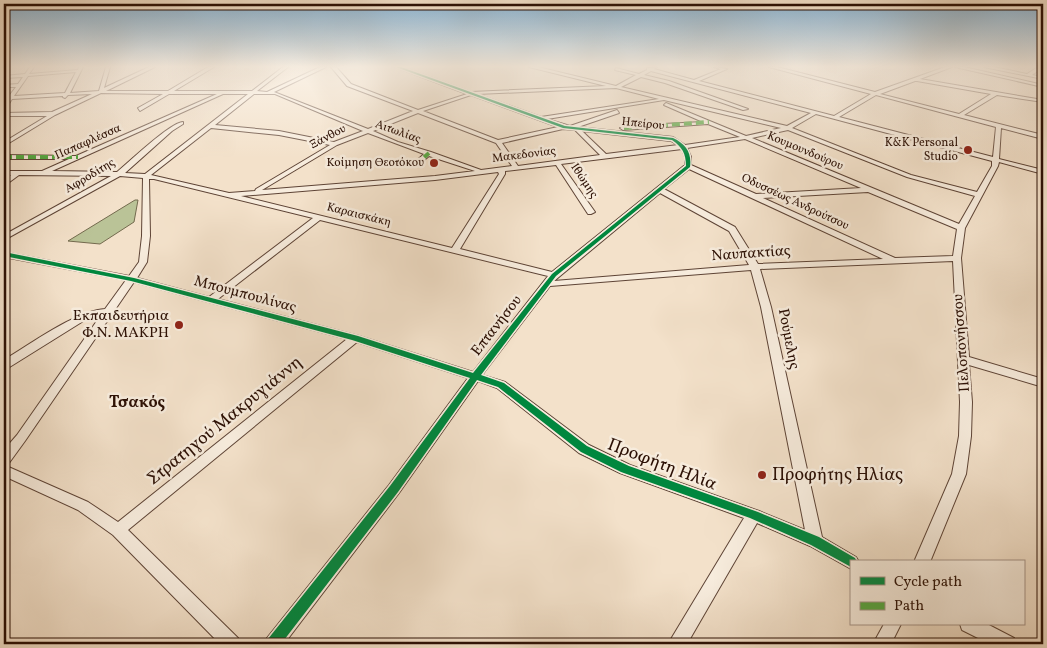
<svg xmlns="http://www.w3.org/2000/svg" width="1047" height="648" font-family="Vollkorn,serif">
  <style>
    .green { fill: #bac397; stroke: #736a4e }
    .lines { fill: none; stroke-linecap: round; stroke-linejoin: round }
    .minor-casing { stroke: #5e4436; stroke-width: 2 }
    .minor { fill: #f7ecdd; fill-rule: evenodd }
    .quiet { stroke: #54a840; stroke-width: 4; stroke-dasharray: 8 4; stroke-linecap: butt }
    .cycleway-casing { stroke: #f7ecdd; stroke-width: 3 }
    .cycleway { fill: #00873e; fill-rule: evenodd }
    .poi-dot { fill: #8f2418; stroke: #f7ecdd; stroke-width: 2 }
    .labels { text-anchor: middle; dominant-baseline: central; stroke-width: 5; stroke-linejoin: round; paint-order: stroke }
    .far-street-label { font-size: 12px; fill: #2c1005; stroke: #f7ecdd }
    .far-poi-label { font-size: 12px; fill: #2c1005; stroke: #f7ecdd; text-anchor: end }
    .street-label { font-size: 15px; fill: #2c1005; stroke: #f7ecdd }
    .poi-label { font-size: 15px; fill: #2c1005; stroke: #f7ecdd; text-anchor: end }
    .neighbourhood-label { font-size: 16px; font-weight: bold; fill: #2c1005; stroke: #f7ecdd }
    .near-street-label { font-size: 18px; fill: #2c1005; stroke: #f7ecdd }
    .near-poi-label { font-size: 18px; fill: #2c1005; stroke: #f7ecdd; text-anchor: start }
  </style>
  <rect width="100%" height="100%" fill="#f3e1ca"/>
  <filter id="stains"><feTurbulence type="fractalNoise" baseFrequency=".004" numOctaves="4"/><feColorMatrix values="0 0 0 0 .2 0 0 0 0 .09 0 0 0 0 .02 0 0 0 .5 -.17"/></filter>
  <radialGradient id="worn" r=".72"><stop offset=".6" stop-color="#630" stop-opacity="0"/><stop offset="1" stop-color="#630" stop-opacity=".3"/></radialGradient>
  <path class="green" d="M135,200H138L134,222L100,244L68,241Z"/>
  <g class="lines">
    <g class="minor-casing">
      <g id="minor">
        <path d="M30,67H34L29,74L78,70L79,67H83L70,93L99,91L106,67H110L104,88L149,67H155L106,91H168L208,67H214L174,91H252L283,67H288L257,91L267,92L320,67H326L274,92L368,129L413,111L347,86L331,67H336L351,84L418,110L467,94L395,67H402L471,92L606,86L529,67H538L616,86L636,75L615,70L616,68L639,74L647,70V68L657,67L654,69L694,80L721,69L714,67L727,69L699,81L834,116L871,94L769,67H777L875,92L945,67H952L920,79L1043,100V102L997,95L964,115L1043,135V139L1001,128L999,159L1043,170V174L999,162L998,166L965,228L961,258L969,357L1043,379V387L969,365L972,402L971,436L966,474L930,562H914L952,474L959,436L960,402L953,261L760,269L771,307L822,537L856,557L859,562H851V569L810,546L757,523L687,644H668L744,518L620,473L579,453L497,388L478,381L399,493L284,644H264L267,638L389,485L468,378L357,342L128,530L238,638L241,644H220L113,535L78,510L4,476V465L88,502L118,522L347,339L134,282L25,441L9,463L4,464V450L17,435L101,315L85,320L8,368L4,369V360C31,344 75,311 105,309L126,280L4,257V252L129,276L139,262L142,236L143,178L120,176L4,240V235L111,176L19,175L4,186V181L11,175H4V171H42L69,159H4V155L76,156L217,94H169L140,111L138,108L163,94L101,93L55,115L4,146V142L47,116H4V113L52,112L92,94L68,95L65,98L63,97V96L12,99L6,108H4V104L7,99H4V97L9,96L16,87H4V85L18,84L23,77L4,78V76L25,74ZM651,71L811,113L787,126L621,87L641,77L665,83L743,110L748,109L669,81L644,75ZM76,72L65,93L14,96L28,76ZM915,81H917L991,94L959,114L880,94ZM616,88L659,99L541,117L477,94ZM223,94H248L145,174L125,173L172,131L183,124V122C171,122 129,162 117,172L52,171ZM254,94H275L363,131L334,142L279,131L215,125ZM471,95L558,127L498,140L423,111ZM876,95L996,127L993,157L839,117ZM664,100L781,128L746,136L666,103L664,105L703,122L623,126L620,128L623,130L708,124L740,137L685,145L673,137L578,127L619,113L617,110L570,126L547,119ZM418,113L496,143L512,166L481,170L431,152L398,142L373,131ZM816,114L992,161V166L977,192L911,175L792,128ZM211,128L279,135L330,145L256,189L255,191L229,193L151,175ZM563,129L575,130L600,155L518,166L502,143ZM788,130L907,177L975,196L959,224L752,138ZM582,131L671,141L678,145L606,154ZM368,133L424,154L413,164V166H417L429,156L475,171L435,176L262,190L337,145ZM745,139L861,188L756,194L691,165V157L687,148ZM682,149L685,157V165L552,272L460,249L505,174V171L556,165L588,214H591L595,212L561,164ZM689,169L883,259L758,264L735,227L664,189ZM498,172L499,174L452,248L241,196L435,180ZM149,179H154L313,218L209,297L137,278L147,262L150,236ZM868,192L957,229L953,256L895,258L763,198ZM660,193L729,231L749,265L554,281ZM320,220L548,276L473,372L359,336L218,299ZM751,270L761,307L805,530L759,511L630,465L589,445L505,382L482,375L550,286Z"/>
        <path d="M955,67H964L1043,85V87Z"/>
        <path d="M984,67H994L1027,74L1038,67H1043L1032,75L1043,77V79Z"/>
        <path d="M884,624H901L891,644H873Z"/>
        <path d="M960,624H987L1014,638L1017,644H990L962,630Z"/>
      </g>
    </g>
    <use href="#minor" class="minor"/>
    <g class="quiet">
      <path d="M624,128L709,122"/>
      <path d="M4,157H78"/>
      <path d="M415,165L429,153"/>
    </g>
    <g class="cycleway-casing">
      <path id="cycleway" d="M396,67H401L565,126L673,138C686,144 692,153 690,167L556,276L481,375L504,383L587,446L629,466L758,512L819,537L855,558L857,562H851V567L811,545L750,518L621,472L581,452L498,387L477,380L398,492L281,644H267L268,639L390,486L470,378L352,340L131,281L4,256V252L134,278L358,336L473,373L552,274L686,166C686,153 682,147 672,140L563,128Z"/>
    </g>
    <use href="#cycleway" class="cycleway"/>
  </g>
  <linearGradient id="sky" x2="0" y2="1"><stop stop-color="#8bb7d8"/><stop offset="0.42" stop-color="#faf2e7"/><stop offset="1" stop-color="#faf2e7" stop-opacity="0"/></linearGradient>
  <rect width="1047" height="158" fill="url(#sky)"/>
  <g class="poi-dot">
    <circle cx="968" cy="150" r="5"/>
    <circle cx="434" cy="163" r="5"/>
    <circle cx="179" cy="325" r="5"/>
    <circle cx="762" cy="475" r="5"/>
  </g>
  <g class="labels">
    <g class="far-street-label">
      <text transform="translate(643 124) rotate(6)">Ηπείρου</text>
      <text transform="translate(398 132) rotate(20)">Αιτωλίας</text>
      <text transform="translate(328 137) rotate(-28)">Ξάνθου</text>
      <text transform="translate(88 142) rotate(-24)">Παπαφλέσσα</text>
      <text transform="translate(805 151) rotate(23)">Κουμουνδούρου</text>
      <text transform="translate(524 155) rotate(-7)">Μακεδονίας</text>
      <text transform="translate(90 176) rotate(-31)">Αφροδίτης</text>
      <text transform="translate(584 181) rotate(56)">Ιθώμης</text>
      <text transform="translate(795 202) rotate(25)">Οδυσσέως Ανδρούτσου</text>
      <text transform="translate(359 215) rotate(14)">Καραισκάκη</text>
    </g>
    <g class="far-poi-label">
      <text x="958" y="143">K&amp;K Personal<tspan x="958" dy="14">Studio</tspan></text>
      <text x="424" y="163">Κοίμηση Θεοτόκου</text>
    </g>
    <g class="street-label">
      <text transform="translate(751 254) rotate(-4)">Ναυπακτίας</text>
      <text transform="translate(245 295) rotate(15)">Μπουμπουλίνας</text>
      <text transform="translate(497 326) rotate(-52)">Επτανήσου</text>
      <text transform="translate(788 339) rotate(79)">Ρούμελης</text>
      <text transform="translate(962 343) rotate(-94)">Πελοπονήσσου</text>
    </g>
    <g class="poi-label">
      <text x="169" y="316">Εκπαιδευτήρια<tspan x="169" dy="17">Φ.Ν. ΜΑΚΡΗ</tspan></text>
    </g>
    <g class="neighbourhood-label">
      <text x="137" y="403">Τσακός</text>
    </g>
    <g class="near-street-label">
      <text transform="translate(225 421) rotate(-39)">Στρατηγού Μακρυγιάννη</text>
      <text transform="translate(662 465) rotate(21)">Προφήτη Ηλία</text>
    </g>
    <g class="near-poi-label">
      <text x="772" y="475">Προφήτης Ηλίας</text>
    </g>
  </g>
  <rect width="1047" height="648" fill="none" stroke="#f3e1ca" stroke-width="20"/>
  <rect x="5" y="5" width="1037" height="638" fill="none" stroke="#2c1005" stroke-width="2.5"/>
  <rect x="10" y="10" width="1027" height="628" fill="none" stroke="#2c1005"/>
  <rect x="850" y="560" width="175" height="65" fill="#f7ecdd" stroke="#a69487"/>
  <rect x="860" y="577" width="25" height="8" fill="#00873e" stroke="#a69487"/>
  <text x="894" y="586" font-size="15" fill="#2c1005">Cycle path</text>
  <rect x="860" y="602" width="25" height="8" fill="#54a840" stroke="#a69487"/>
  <text x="894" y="610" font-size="15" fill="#2c1005">Path</text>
  <rect width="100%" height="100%" filter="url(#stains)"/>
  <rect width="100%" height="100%" fill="url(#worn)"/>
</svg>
